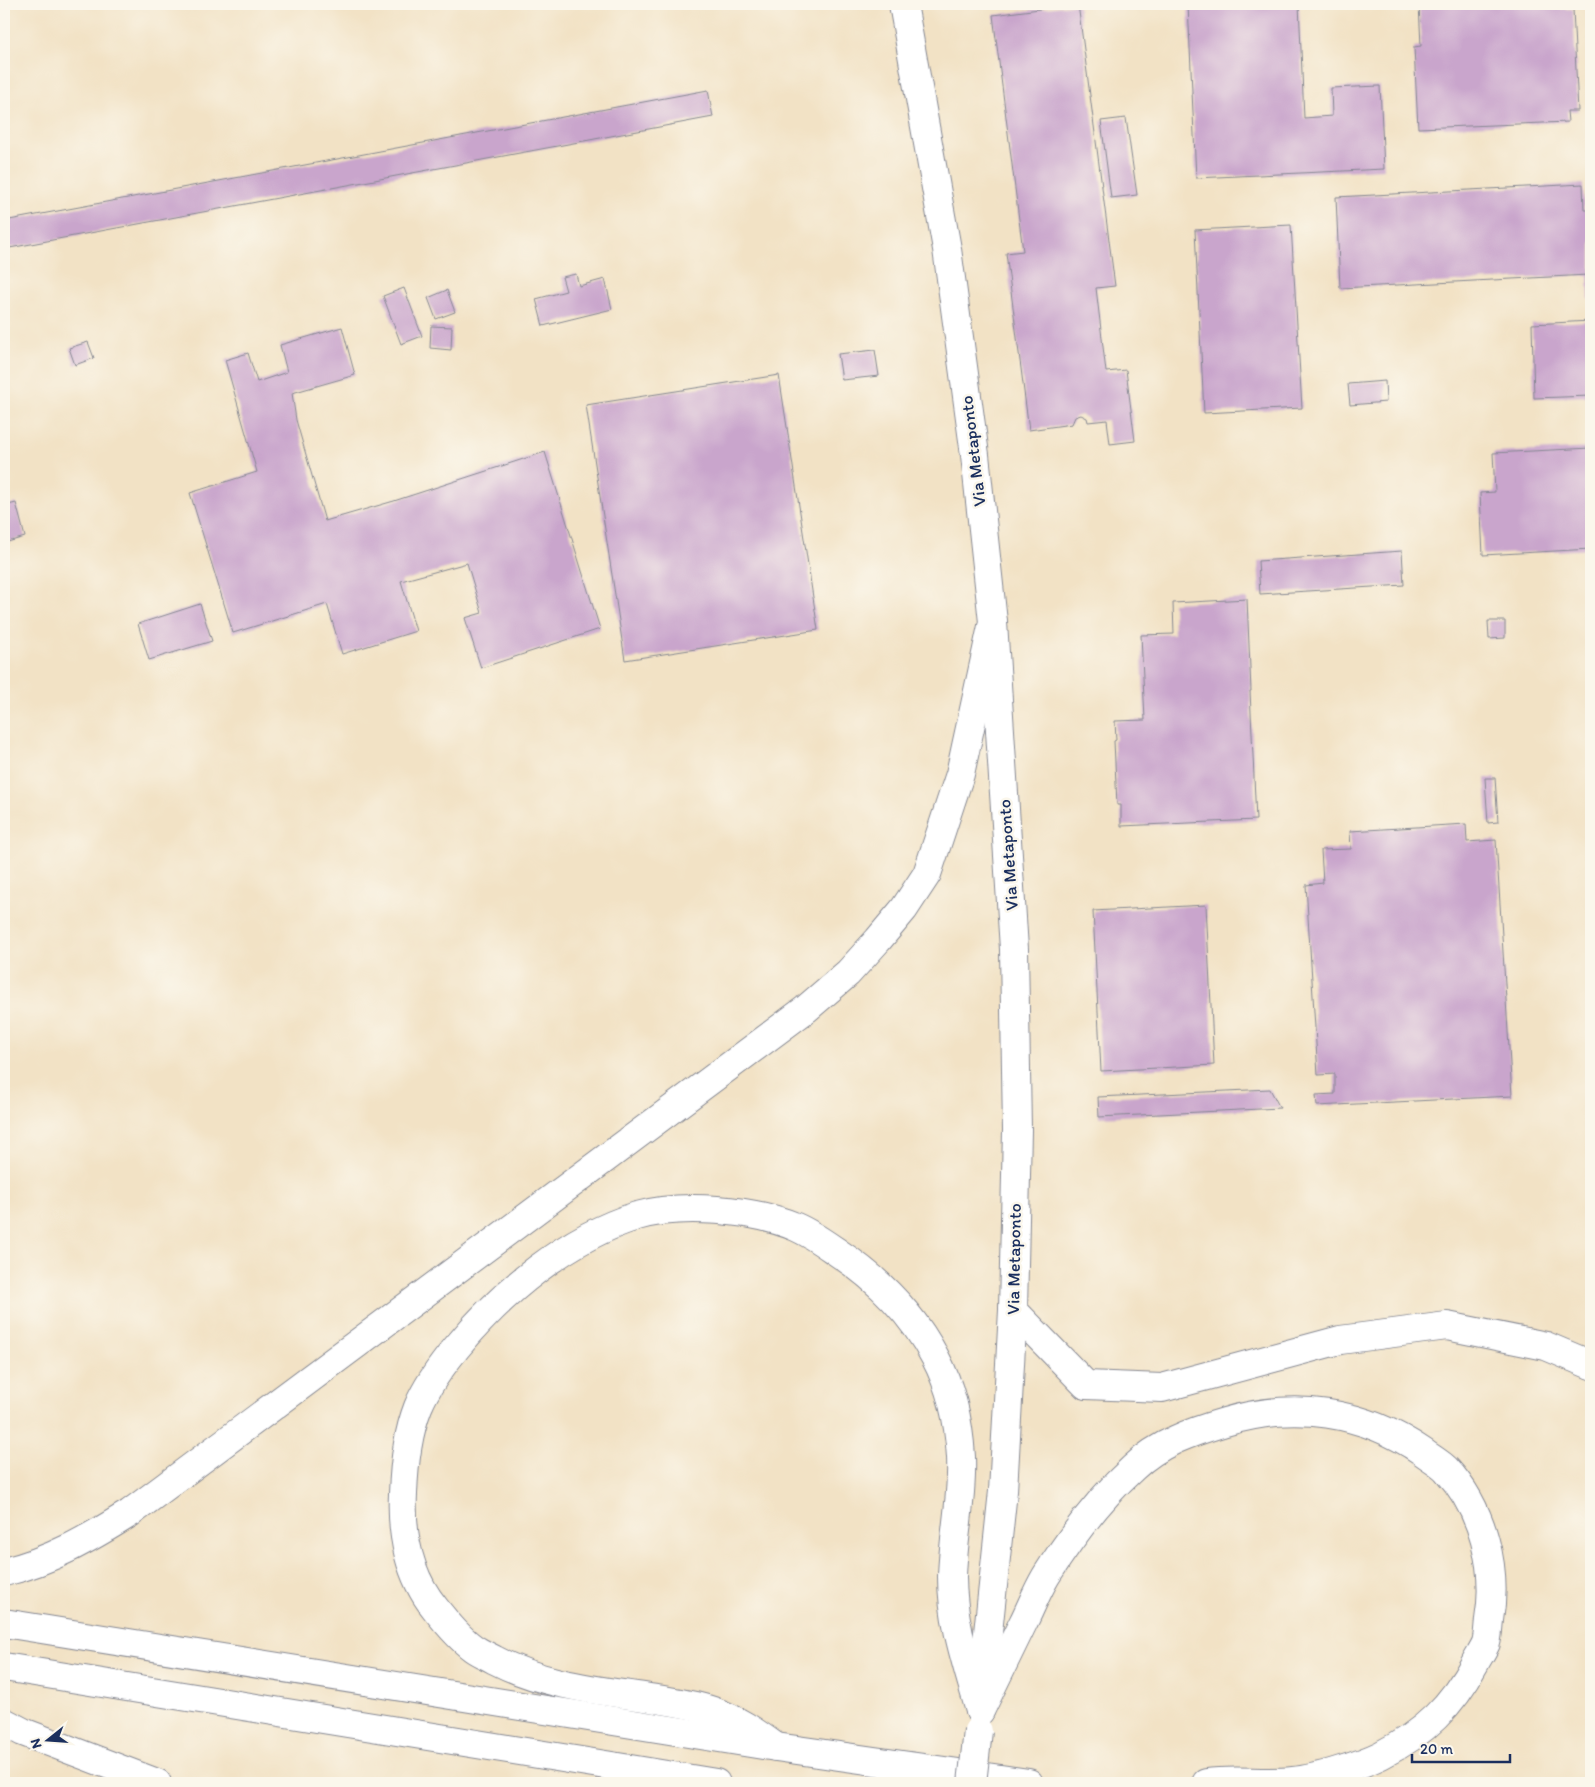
<svg xmlns="http://www.w3.org/2000/svg" width="1595" height="1787" font-family="Itim,sans-serif">
  <style>
    .building { fill: #c9a5cc }
    .lines { fill: none; stroke-linecap: round; stroke-linejoin: round }
    .secondary-casing { stroke: #868892; stroke-width: 30 }
    .highway-casing { stroke: #868892; stroke-width: 30 }
    .secondary { stroke: #fff; stroke-width: 28 }
    .highway { stroke: #fff; stroke-width: 28 }
    .primary-bridge-casing { stroke: #868892; stroke-width: 30; stroke-linecap: butt }
    .primary-bridge { stroke: #fff; stroke-width: 28 }
    .labels { text-anchor: middle; dominant-baseline: central; stroke-width: 5; stroke-linejoin: round; paint-order: stroke }
    .street-label { font-size: 18px; fill: #1b2f5e; stroke: #fbf7ec }
  </style>
  <rect width="100%" height="100%" fill="#fbf7ec"/>
  <filter id="ink" filterUnits="userSpaceOnUse"><feTurbulence type="fractalNoise" baseFrequency=".02" numOctaves="2"/><feDisplacementMap in="SourceGraphic" scale="10" xChannelSelector="R" yChannelSelector="G"/><feConvolveMatrix kernelMatrix="1 2 1 2 8 2 1 2 1" color-interpolation-filters="sRGB"/></filter>
  <filter id="wash" filterUnits="userSpaceOnUse"><feTurbulence type="fractalNoise" baseFrequency=".0096" numOctaves="4" result="noise"/><feDisplacementMap in="SourceGraphic" scale="20" xChannelSelector="R" yChannelSelector="G"/><feGaussianBlur stdDeviation="1.12" result="paint"/><feColorMatrix in="noise" values="0 0 0 0 0 0 0 0 0 0 0 0 0 0 0 0 0 1.4 0 .05"/><feComposite in="paint" operator="in"/></filter>
  <g filter="url(#wash)">
    <rect width="100%" height="100%" fill="#f2e2c5"/>
    <g id="blocks">
      <g class="building">
        <path d="M1078,4L1115,286L1096,288L1106,372L1126,370L1135,441L1110,444L1107,420L1088,422L1087,418L1081,415L1075,417L1072,424L1029,430L1006,253L1023,251L993,15Z"/>
        <path d="M1188,4H1299L1304,118L1332,116L1331,88L1380,86L1384,169L1196,178Z"/>
        <path d="M1419,4H1557V9H1573L1578,111H1567L1568,122L1418,128L1414,47L1421,46Z"/>
        <path d="M708,90L713,117L4,249V221Z"/>
        <path d="M1126,118L1137,195L1111,198L1101,121Z"/>
        <path d="M1583,184L1584,210H1591V299H1589L1588,275L1340,288L1336,197Z"/>
        <path d="M1291,225L1302,408L1204,413L1195,230Z"/>
        <path d="M576,274L579,286L605,279L612,309L543,326L536,299L566,291L562,277Z"/>
        <path d="M404,288L422,336L401,344L383,296Z"/>
        <path d="M447,290L455,312L436,319L428,298Z"/>
        <path d="M1591,321V396L1534,398L1532,324Z"/>
        <path d="M431,326L452,327L451,350L430,348Z"/>
        <path d="M342,327L355,375L292,393L296,420L325,521L394,501L545,452L600,629L481,668L465,618L482,613L467,563L401,581L416,631L342,654L327,604L233,633L190,493L257,472L225,360L248,353L257,382L287,372L280,345Z"/>
        <path d="M88,342L94,358L75,365L69,348Z"/>
        <path d="M875,350L879,376L842,380L838,354Z"/>
        <path d="M779,375L818,630L625,660L586,405Z"/>
        <path d="M1385,381L1386,402L1350,405L1348,384Z"/>
        <path d="M1591,448V549L1483,555L1480,493L1495,492L1493,453Z"/>
        <path d="M16,503L25,537L4,543V506Z"/>
        <path d="M1402,551L1404,585L1260,594L1258,561Z"/>
        <path d="M1247,599L1251,691H1250L1256,820L1121,826V805H1117L1114,741L1116,740L1115,721L1145,720L1141,635L1174,634L1173,603Z"/>
        <path d="M200,604L212,641L149,660L138,624Z"/>
        <path d="M1488,621H1505V638L1489,639Z"/>
        <path d="M1485,778H1495L1498,822L1488,823Z"/>
        <path d="M1466,824L1467,842L1496,840L1512,1096L1317,1106L1316,1095L1335,1094V1074L1318,1075L1306,885L1323,883L1321,850L1351,849L1350,831Z"/>
        <path d="M1206,905L1214,1065L1101,1071L1093,911Z"/>
        <path d="M1270,1089L1280,1108L1099,1117L1098,1097Z"/>
      </g>
    </g>
  </g>
  <g filter="url(#ink)">
    <use href="#blocks" fill-opacity="0" stroke="#868892" stroke-width="1"/>
    <g class="lines">
      <g class="secondary-casing">
        <path id="secondary" d="M903,4L947,249L975,455L993,622L1014,949L1017,1130L1013,1310L1003,1491L980,1708"/>
      </g>
      <g class="highway-casing">
        <g id="highway">
          <path d="M1013,1310L1086,1385L1162,1388L1340,1340L1447,1326L1546,1346L1591,1365"/>
          <path d="M4,1572C51,1561 90,1538 130,1513L806,1009L848,973L878,940L904,909L927,874L960,774L993,622"/>
          <path d="M4,1623L776,1747L1029,1783"/>
          <path d="M4,1667L716,1783"/>
          <path d="M980,1711C994,1682 1009,1652 1023,1623C1031,1607 1037,1591 1046,1576C1070,1538 1099,1499 1133,1468C1159,1443 1191,1432 1225,1422C1294,1401 1364,1411 1423,1452C1431,1458 1440,1463 1446,1469C1483,1509 1498,1568 1489,1620C1488,1628 1488,1636 1486,1643C1483,1650 1478,1657 1475,1663C1452,1706 1424,1733 1381,1755C1361,1765 1315,1779 1293,1781C1264,1784 1235,1779 1206,1783"/>
          <path d="M4,1722L23,1732L157,1783"/>
          <path d="M776,1747C755,1732 737,1719 713,1711C693,1704 671,1701 650,1698C597,1690 543,1685 495,1660C488,1656 480,1653 473,1648C459,1638 446,1622 435,1608C409,1576 401,1534 403,1494C404,1465 407,1435 418,1407C427,1385 442,1365 457,1347C502,1292 568,1237 637,1216C681,1203 753,1209 796,1227C810,1233 824,1243 837,1252C878,1279 912,1313 935,1357C951,1387 959,1423 961,1457C963,1497 953,1537 952,1577C952,1623 968,1668 980,1711"/>
        </g>
      </g>
      <use href="#secondary" class="secondary"/>
      <use href="#highway" class="highway"/>
      <g class="primary-bridge-casing">
        <path id="primary-bridge" d="M972,1783L978,1731"/>
      </g>
      <use href="#primary-bridge" class="primary-bridge"/>
    </g>
  </g>
  <g class="labels">
    <g class="street-label">
      <text transform="translate(973 451) rotate(-97)">Via Metaponto</text>
      <text transform="translate(1008 855) rotate(-94)">Via Metaponto</text>
      <text transform="translate(1014 1259) rotate(-89)">Via Metaponto</text>
    </g>
  </g>
  <rect width="1595" height="1787" fill="none" stroke="#fbf7ec" stroke-width="20"/>
  <g transform="translate(48 1740) rotate(253)" stroke="#fbf7ec" stroke-width="4" paint-order="stroke">
  <path d="M0-4L9 19L0 12L-9 19Z" fill="#1b2f5e"/>
  <text y="-8" font-size="14" font-weight="bold" text-anchor="middle" fill="#1b2f5e">N</text>
  </g>
  <path d="M1412 1754v8h98v-8" fill="none" stroke="#1b2f5e" stroke-width="2.5"/>
  <text x="1420" y="1754" font-size="15" fill="#1b2f5e" stroke="#fbf7ec" stroke-width="4" paint-order="stroke">20 m</text>
</svg>
